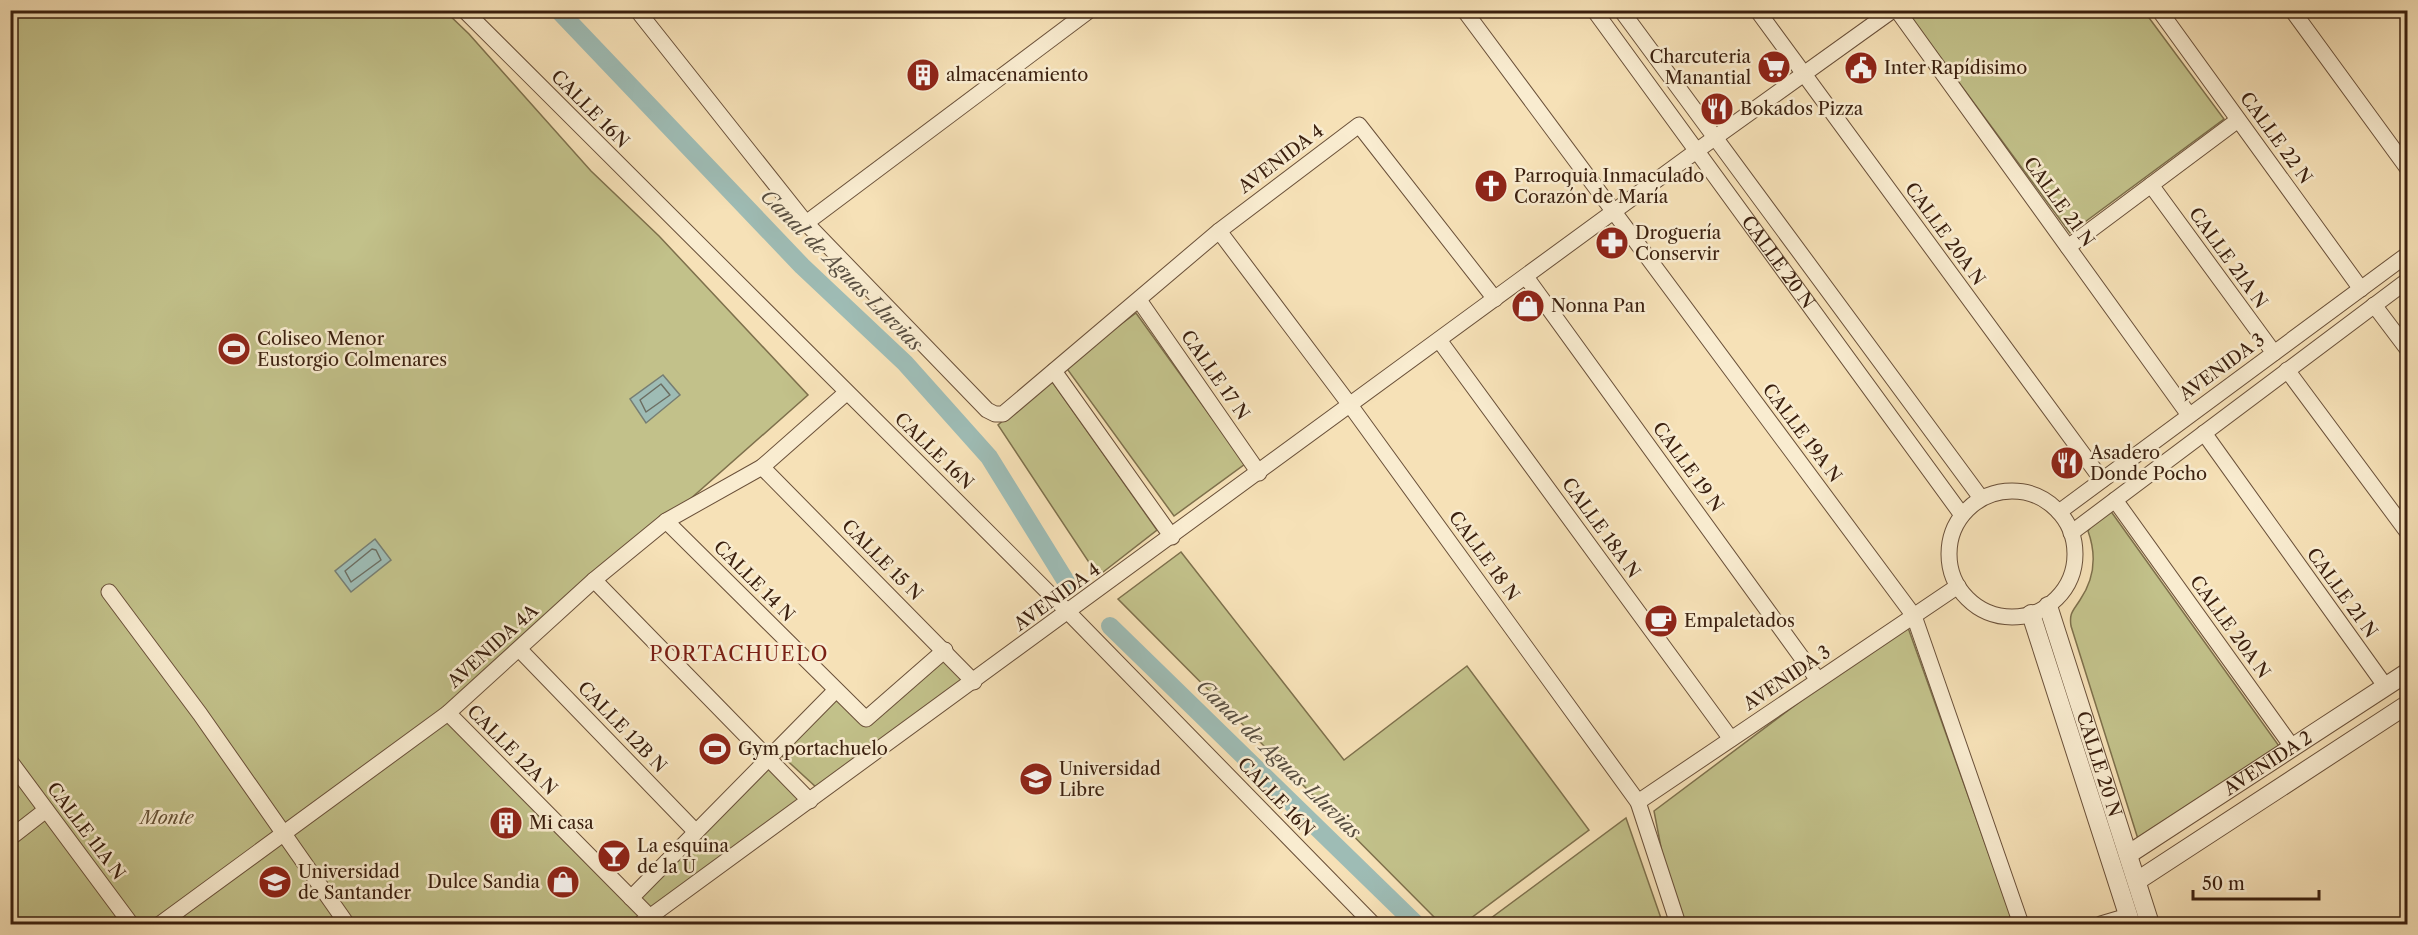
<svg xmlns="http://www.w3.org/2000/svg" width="2418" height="935" font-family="'Libre Caslon Text',serif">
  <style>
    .green { fill: #c2c18a; stroke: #7e704c; stroke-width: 1.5 }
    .water { fill: #9ebcb5; stroke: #767e73; stroke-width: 1.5 }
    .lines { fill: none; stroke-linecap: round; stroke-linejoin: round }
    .shore { stroke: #6c6e62; stroke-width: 1.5 }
    .canal { stroke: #9ebcb5; stroke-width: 18 }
    .minor-casing { stroke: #6a5039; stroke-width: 17 }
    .tertiary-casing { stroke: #6a5039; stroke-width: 20 }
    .minor { stroke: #f9ecd0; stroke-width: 15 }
    .tertiary { stroke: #f9ecd0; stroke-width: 18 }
    .labels { text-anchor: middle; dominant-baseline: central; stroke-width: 5; stroke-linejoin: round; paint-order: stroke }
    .poi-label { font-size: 18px; fill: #3b200f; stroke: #f9ecd0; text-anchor: start }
    .street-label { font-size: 18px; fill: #3b200f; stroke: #f9ecd0 }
    .park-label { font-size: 18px; font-style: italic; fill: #645034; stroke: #f9ecd0 }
    .water-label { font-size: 20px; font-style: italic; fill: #594f41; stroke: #f9ecd0 }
    .neighbourhood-label { font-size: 20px; letter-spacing: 1.5px; fill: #7a1f14; stroke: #f9ecd0 }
  </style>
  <rect width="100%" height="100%" fill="#f6e1b7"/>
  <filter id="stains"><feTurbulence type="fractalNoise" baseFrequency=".00333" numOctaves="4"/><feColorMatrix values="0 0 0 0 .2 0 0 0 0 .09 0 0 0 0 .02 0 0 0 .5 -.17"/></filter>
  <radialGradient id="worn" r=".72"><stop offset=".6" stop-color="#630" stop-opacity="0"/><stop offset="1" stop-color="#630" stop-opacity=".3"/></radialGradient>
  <g class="green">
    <path d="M1914,10L2144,11L2224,119L2070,233L1909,15Z"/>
    <path d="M11,11H445L469,34L591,171L659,236L808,395L448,713L650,917L640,924H11Z"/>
    <path d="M1136,313L1245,464L1174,516L1065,366Z"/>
    <path d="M1051,380L1157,530L1098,576L998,425Z"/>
    <path d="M2110,510L2279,746L2138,839L2071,626C2069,613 2073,611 2080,600C2095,578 2097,556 2088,531L2096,519Z"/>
    <path d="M1181,552L1344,760L1467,666L1589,830L1463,924H1441L1118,599Z"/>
    <path d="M1906,622L2014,924H1684L1665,868L1654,811Z"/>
    <path d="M949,654L971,677L817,788L780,754L842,692L871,720Z"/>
    <path d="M772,762L807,795L652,909L638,897Z"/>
    <path d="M1626,818L1663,924H1483Z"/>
  </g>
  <g class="water">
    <path d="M663,375L680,395L646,423L630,399Z"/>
    <path d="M375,539L391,560L351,592L335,571Z"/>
  </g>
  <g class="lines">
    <g class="shore">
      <path d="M661,384L670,395L646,412L640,400Z"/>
      <path d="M372,549L376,550L381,560L351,582L345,571Z"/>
    </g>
    <g class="canal">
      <path d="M558,10L802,266L905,363L989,457L1067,583"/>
      <path d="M1110,626L1416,924"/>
    </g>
    <g class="minor-casing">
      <g id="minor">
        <path d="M464,10L1069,613L1373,924"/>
        <path d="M637,10L806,223L987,410L995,414H1003L1219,231L1359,125L1495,299"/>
        <path d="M1464,10L1914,616L2021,924"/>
        <path id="s1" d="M1594,10L1962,515"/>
        <path d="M1621,10L1981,498"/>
        <path d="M1757,10L2102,480"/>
        <path d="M1897,10L2189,415"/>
        <path d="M2159,10L2361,289"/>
        <path d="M2292,10L2408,169"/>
        <path d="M2151,185L2274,353"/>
        <path d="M806,223L1090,10"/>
        <path d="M1219,231L1350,405L1638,802L1678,924"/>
        <path d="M2068,247L2238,120"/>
        <path d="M1526,277L1818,680"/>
        <path d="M1139,300L1259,473"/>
        <path d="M2374,305L2408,350"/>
        <path d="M1439,340L1731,739"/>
        <path d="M2287,370L2408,533"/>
        <path d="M1054,371L1172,537"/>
        <path d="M2204,433L2386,687"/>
        <path d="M762,467L974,682"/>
        <circle cx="2012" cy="554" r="63"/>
        <path d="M2115,500L2293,748"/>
        <path d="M2059,512L2408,254"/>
        <path d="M666,521L866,719L945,650"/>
        <path d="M2071,533L2408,280"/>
        <path d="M594,580L810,801"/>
        <path d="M109,592L200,714L347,924"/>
        <path d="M520,650L696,832"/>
        <path d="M448,713L650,917"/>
        <path d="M10,761L131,924"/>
        <path d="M1638,802L1958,586"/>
        <path d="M10,838L46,810"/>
        <path d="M631,898L836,690"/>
        <path d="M160,924L448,713L594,580L666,521L762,467L846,393"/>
        <path d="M640,924L1695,152L1893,10"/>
        <path d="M2101,924L2128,916"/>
      </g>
    </g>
    <g class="tertiary-casing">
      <g id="tertiary">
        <path id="s2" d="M2048,606L2150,924"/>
        <path d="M2031,614L2131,924"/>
        <path id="s3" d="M2129,854L2408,672"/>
        <path d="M2137,881L2408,704"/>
      </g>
    </g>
    <use href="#minor" class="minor"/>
    <use href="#tertiary" class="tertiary"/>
  </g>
  <defs>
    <g id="supermarket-disc" transform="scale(1.725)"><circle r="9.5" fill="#8f2418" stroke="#f9ecd0"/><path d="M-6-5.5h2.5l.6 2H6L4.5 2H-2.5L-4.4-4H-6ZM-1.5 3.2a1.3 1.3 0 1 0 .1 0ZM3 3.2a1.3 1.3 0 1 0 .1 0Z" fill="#fff"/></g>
    <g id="civic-disc" transform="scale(1.725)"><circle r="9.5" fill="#8f2418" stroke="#f9ecd0"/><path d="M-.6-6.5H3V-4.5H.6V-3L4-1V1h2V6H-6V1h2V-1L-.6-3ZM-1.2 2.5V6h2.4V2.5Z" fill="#fff"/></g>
    <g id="building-disc" transform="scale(1.725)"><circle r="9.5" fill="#8f2418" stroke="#f9ecd0"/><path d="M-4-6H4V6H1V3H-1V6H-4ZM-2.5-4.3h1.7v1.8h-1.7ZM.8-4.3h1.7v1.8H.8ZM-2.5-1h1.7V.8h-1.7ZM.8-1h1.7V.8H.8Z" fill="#fff"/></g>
    <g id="restaurant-disc" transform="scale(1.725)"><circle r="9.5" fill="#8f2418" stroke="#f9ecd0"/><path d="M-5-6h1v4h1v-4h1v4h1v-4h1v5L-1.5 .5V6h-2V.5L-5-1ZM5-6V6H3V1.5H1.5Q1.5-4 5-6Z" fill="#fff"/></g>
    <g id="church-disc" transform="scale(1.725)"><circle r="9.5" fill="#8f2418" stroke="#f9ecd0"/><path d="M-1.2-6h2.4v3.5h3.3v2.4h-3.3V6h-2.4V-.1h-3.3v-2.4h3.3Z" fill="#fff"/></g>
    <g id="pharmacy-disc" transform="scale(1.725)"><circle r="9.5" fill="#8f2418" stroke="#f9ecd0"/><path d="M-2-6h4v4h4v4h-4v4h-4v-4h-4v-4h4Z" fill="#fff"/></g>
    <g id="shop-disc" transform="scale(1.725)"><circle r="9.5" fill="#8f2418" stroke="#f9ecd0"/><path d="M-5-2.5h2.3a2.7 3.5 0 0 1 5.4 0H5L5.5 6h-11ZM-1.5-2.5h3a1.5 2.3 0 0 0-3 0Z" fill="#fff"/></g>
    <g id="stadium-disc" transform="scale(1.725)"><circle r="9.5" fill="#8f2418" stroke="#f9ecd0"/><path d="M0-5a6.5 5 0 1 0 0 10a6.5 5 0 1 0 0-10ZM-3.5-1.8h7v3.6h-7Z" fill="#fff"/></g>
    <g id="cafe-disc" transform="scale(1.725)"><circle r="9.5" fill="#8f2418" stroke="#f9ecd0"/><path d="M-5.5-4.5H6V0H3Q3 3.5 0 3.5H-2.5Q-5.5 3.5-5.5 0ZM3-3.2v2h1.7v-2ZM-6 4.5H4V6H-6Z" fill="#fff"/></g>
    <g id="university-disc" transform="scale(1.725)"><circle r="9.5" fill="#8f2418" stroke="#f9ecd0"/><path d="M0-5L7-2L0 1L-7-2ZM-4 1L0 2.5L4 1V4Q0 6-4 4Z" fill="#fff"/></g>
    <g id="bar-disc" transform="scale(1.725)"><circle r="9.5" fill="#8f2418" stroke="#f9ecd0"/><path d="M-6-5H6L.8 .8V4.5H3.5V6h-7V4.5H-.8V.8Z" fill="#fff"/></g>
  </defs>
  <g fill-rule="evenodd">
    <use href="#supermarket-disc" x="1774" y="67"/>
    <use href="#civic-disc" x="1861" y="68"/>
    <use href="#building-disc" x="923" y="75"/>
    <use href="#restaurant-disc" x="1717" y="109"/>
    <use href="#church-disc" x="1491" y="186"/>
    <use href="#pharmacy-disc" x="1612" y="243"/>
    <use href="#shop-disc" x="1528" y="306"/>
    <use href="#stadium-disc" x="234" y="349"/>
    <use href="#restaurant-disc" x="2067" y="463"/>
    <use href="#cafe-disc" x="1661" y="621"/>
    <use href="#stadium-disc" x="715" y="749"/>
    <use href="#university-disc" x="1036" y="779"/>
    <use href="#building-disc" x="506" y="823"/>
    <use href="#bar-disc" x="614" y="856"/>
    <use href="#university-disc" x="275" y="882"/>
    <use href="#shop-disc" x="563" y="882"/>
  </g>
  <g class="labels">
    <g class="poi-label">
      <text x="1751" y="57" text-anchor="end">Charcuteria<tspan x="1751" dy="21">Manantial</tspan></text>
      <text x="1884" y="68">Inter Rapídisimo</text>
      <text x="946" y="75">almacenamiento</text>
      <text x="1740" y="109">Bokados Pizza</text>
      <text x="1514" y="176">Parroquia Inmaculado<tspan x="1514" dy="21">Corazón de María</tspan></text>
      <text x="1635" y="233">Droguería<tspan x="1635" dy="21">Conservir</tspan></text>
      <text x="1551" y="306">Nonna Pan</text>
      <text x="257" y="339">Coliseo Menor<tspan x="257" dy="21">Eustorgio Colmenares</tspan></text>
      <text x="2090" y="453">Asadero<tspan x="2090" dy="21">Donde Pocho</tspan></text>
      <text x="1684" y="621">Empaletados</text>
      <text x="738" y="749">Gym portachuelo</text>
      <text x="1059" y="769">Universidad<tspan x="1059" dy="21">Libre</tspan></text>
      <text x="529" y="823">Mi casa</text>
      <text x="637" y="846">La esquina<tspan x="637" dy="21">de la U</tspan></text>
      <text x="298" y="872">Universidad<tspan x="298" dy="21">de Santander</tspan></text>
      <text x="540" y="882" text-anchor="end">Dulce Sandia</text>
    </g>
    <g class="street-label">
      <text transform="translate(590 109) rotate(45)">CALLE 16N</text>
      <text transform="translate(2276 138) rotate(54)">CALLE 22 N</text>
      <text transform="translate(1281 159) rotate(-37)">AVENIDA 4</text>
      <text transform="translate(2059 202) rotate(54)">CALLE 21 N</text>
      <text transform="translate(1945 234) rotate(54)">CALLE 20A N</text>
      <text transform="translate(2228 258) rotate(54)">CALLE 21A N</text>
      <text stroke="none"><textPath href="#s1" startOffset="312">CALLE 20 N</textPath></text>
      <text transform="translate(2222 367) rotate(-36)">AVENIDA 3</text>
      <text transform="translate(1215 375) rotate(55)">CALLE 17 N</text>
      <text transform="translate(1802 433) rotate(53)">CALLE 19A N</text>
      <text transform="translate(934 451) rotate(44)">CALLE 16N</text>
      <text transform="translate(1688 467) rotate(54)">CALLE 19 N</text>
      <text transform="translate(1601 528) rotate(54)">CALLE 18A N</text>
      <text transform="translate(1484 556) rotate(54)">CALLE 18 N</text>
      <text transform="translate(882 560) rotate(45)">CALLE 15 N</text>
      <text transform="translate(754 581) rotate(45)">CALLE 14 N</text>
      <text transform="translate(2342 593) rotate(54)">CALLE 21 N</text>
      <text transform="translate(1057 597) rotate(-36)">AVENIDA 4</text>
      <text transform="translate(2230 627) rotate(54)">CALLE 20A N</text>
      <text transform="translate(493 646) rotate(-42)">AVENIDA 4A</text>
      <text transform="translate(1787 678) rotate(-34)">AVENIDA 3</text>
      <text transform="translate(622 727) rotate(46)">CALLE 12B N</text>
      <text transform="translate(512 750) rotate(45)">CALLE 12A N</text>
      <text stroke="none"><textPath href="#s3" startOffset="166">AVENIDA 2</textPath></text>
      <text stroke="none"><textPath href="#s2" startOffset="166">CALLE 20 N</textPath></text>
      <text transform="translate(1276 797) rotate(46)">CALLE 16N</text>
      <text transform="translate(86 831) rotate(53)">CALLE 11A N</text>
    </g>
    <g class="park-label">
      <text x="167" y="818">Monte</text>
    </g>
    <g class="water-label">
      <text transform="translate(842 270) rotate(45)">Canal de Aguas Lluvias</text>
      <text transform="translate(1279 759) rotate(44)">Canal de Aguas Lluvias</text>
    </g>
    <g class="neighbourhood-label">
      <text x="739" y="654">PORTACHUELO</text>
    </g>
  </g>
  <rect width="2418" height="935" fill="none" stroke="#f6e1b7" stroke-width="36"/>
  <rect x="12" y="12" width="2394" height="911" fill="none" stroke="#3b200f" stroke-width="3"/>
  <rect x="18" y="18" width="2382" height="899" fill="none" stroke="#3b200f" stroke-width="1.5"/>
  <path d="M2193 890v9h126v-9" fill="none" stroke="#3b200f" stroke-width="3"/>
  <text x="2202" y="890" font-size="18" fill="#3b200f" stroke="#f9ecd0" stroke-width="4.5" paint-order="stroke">50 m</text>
  <rect width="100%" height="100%" filter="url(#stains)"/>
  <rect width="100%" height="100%" fill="url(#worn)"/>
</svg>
